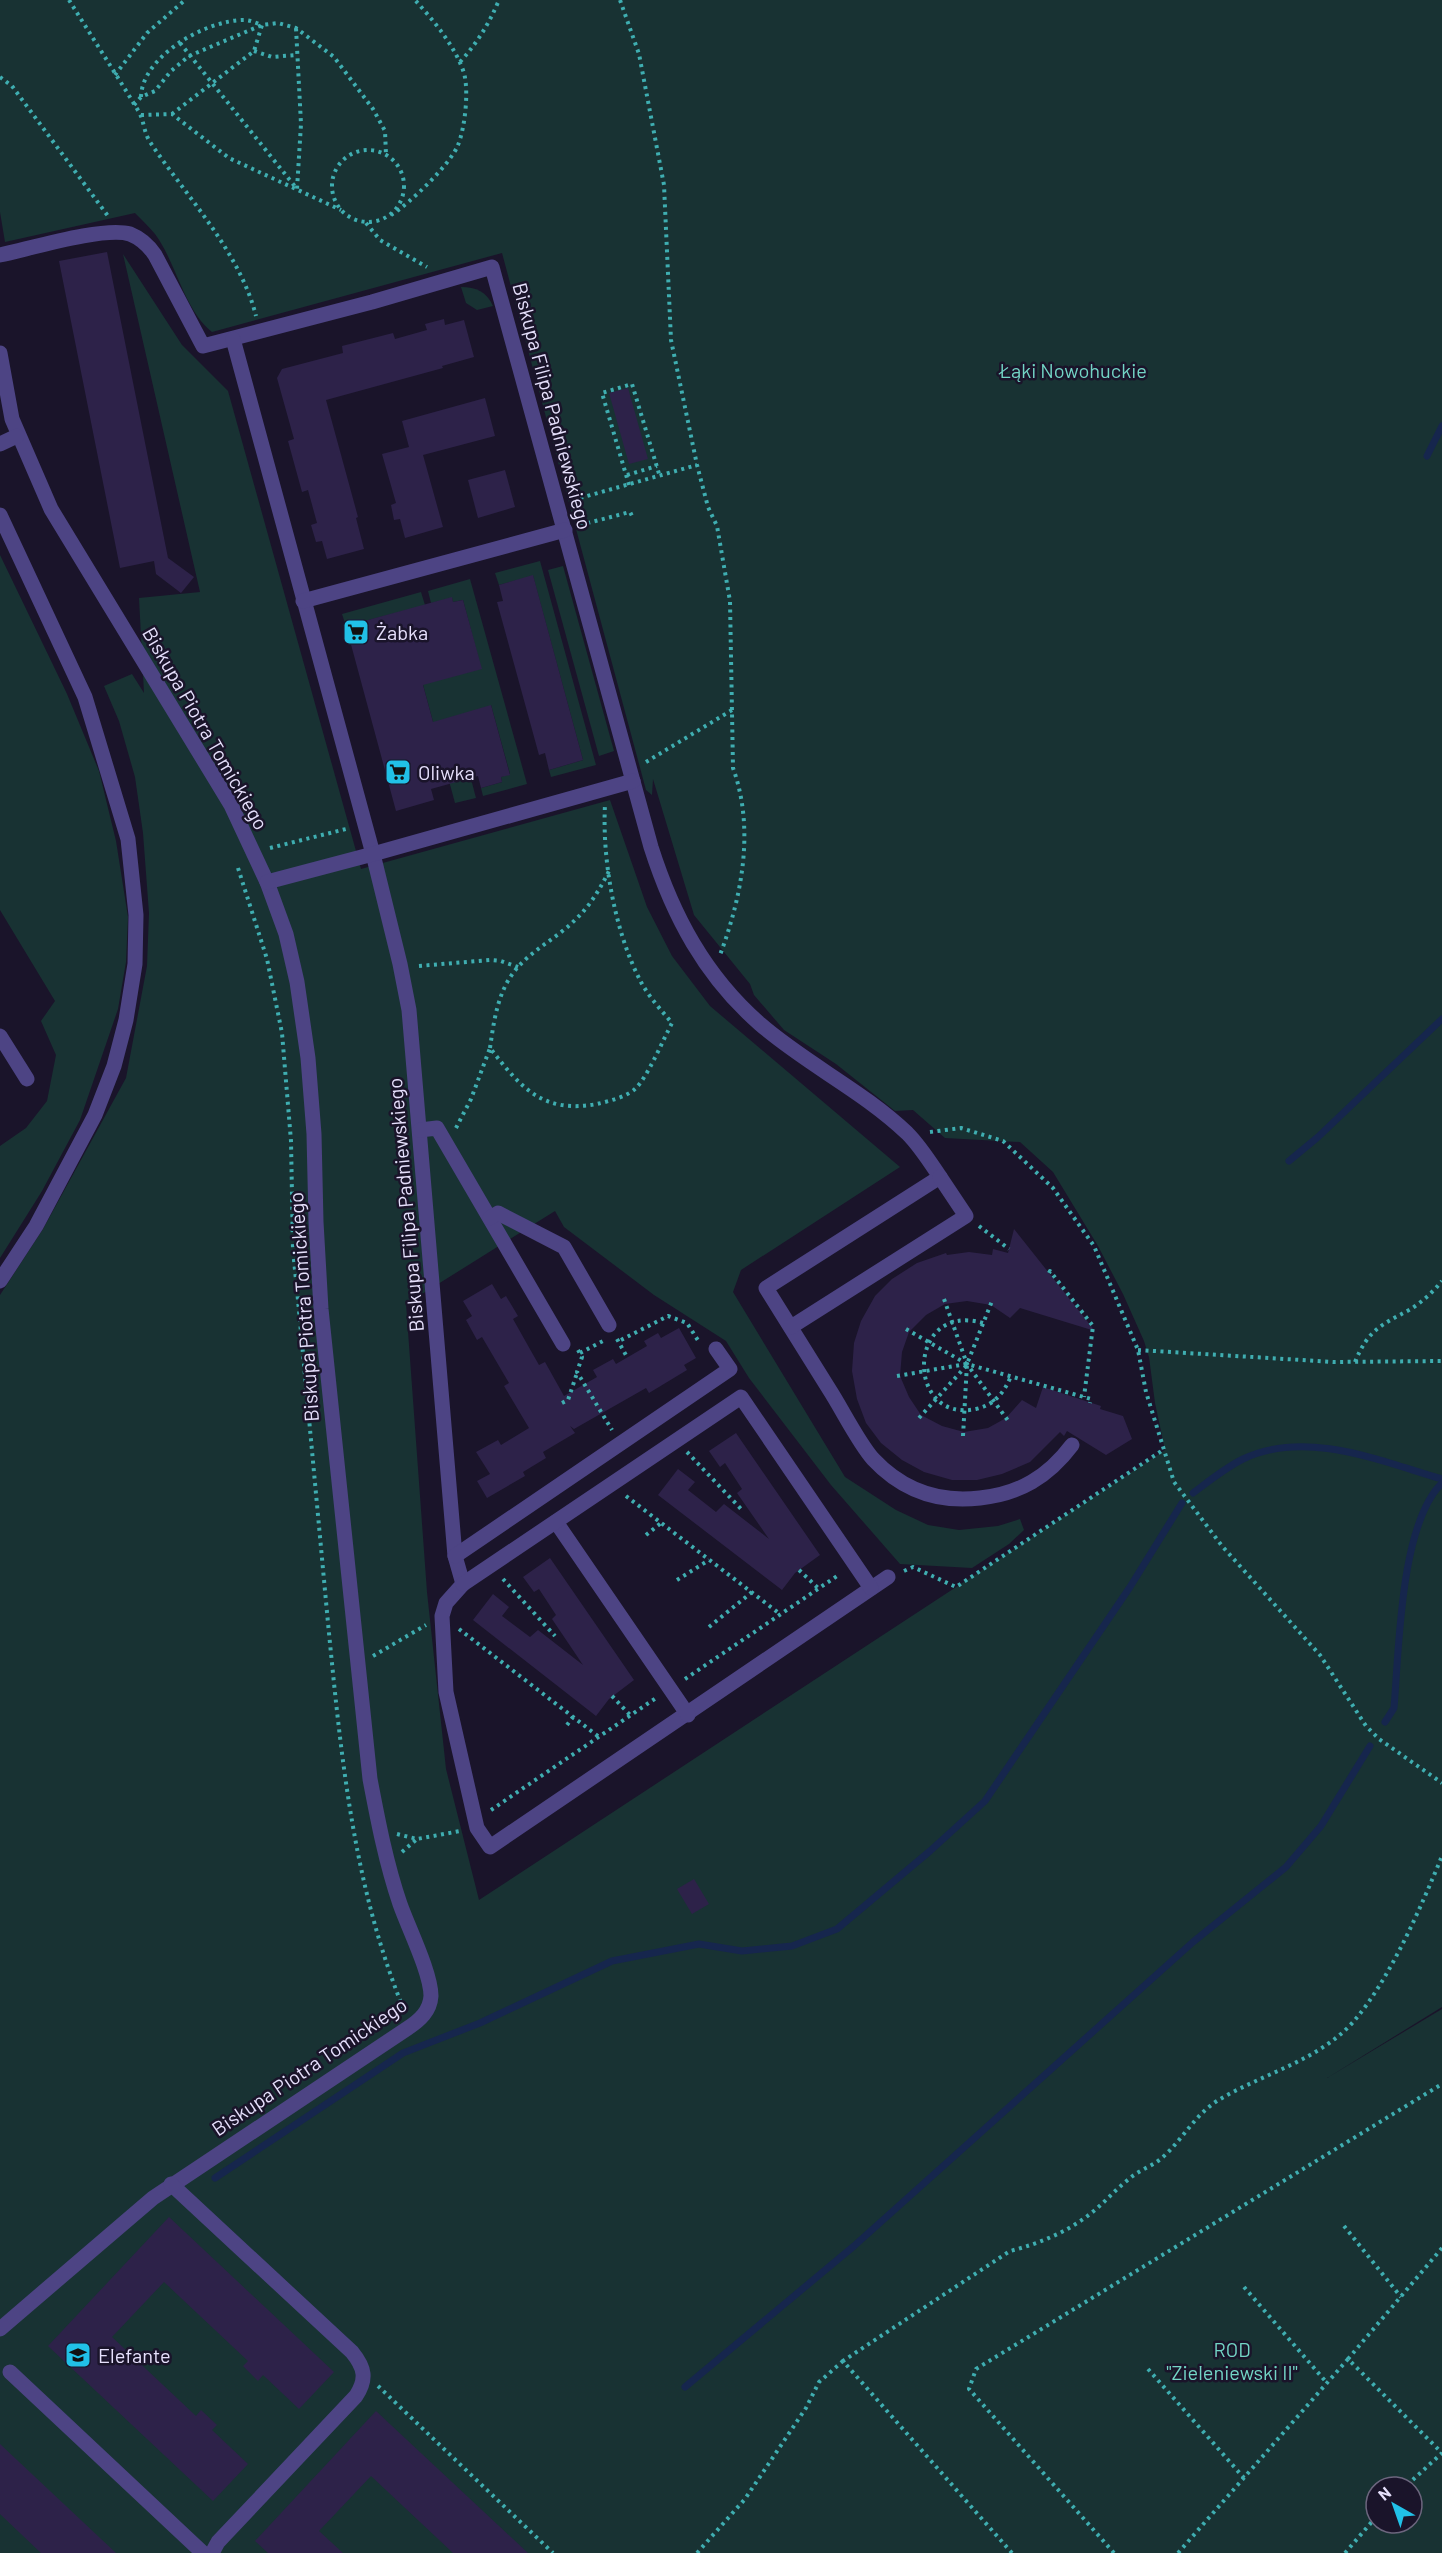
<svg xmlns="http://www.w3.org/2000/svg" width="1442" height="2553" font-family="Barlow,sans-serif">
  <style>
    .green { fill: #183233; fill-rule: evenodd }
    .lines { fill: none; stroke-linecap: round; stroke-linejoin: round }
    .stream { stroke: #16264d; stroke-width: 7 }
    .building { fill: #2d2249 }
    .path { stroke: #3faeb1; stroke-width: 4; stroke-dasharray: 3 4.5; stroke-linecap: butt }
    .minor { stroke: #4d4484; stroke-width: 15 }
    .labels { text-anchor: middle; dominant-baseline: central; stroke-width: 5; stroke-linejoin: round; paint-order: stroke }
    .park-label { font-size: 20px; fill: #73d5c6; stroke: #1a142a }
    .street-label { font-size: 20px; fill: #e6e0fc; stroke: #1a142a }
    .poi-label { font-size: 20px; fill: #e6e0fc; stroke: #1a142a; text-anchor: start }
  </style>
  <rect width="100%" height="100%" fill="#1a142a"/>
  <g class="green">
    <path d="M0,0H1442V2007L1327,2078L1442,2009V2553H0V1295L43,1229L126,1078L147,966L149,913L143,833L135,777L119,721L104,686L132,674L144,693L139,598L200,592L123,254L182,345L228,391L361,869L610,800L647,907L672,956L710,1006L900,1167L741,1270L733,1292L845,1477L896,1510L928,1525L959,1530L998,1526L1020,1519L1024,1530L1009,1544L972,1568L900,1564L831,1485L749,1378L726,1341L654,1295L564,1227L555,1211L406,1304L427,1592L446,1769L479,1900L1165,1450L1155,1403L1149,1357L1144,1341L1123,1294L1098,1246L1053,1172L1020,1142L945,1138L913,1110L895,1111L836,1064L784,1030L754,995L750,984L694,915L653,779L652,795L646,790L502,253L212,332C184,310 176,262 155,234C149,227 142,220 135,213L5,242L0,212ZM1376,2487H1412V2523H1376Z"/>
    <path d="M461,287C476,287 487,292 493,306L477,310L466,303Z"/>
    <path d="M0,555L67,694L99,771L116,841L128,917L126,962L118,1009L80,1120L42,1191L0,1258V1146L26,1128L47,1101L56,1055L41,1021L55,1001L0,910Z"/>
    <path d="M540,561L596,765L551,777L549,770L583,760L533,576L499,585L495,573Z"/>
    <path d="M563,566L614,751L599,756L548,570Z"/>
    <path d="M470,579L527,784L483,796L481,788L502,782L501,777L510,774L491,705L465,756L476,798L455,803L403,611L346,626L342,614L421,592L435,638L481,668L463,600L453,602L452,598L431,603L428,591Z"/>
  </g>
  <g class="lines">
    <g class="stream">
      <path d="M1427,456L1442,426"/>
      <path d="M1289,1161L1318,1137L1442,1019"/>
      <path d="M1193,1493C1209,1481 1225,1468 1243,1459C1306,1429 1380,1461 1442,1479"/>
      <path d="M1385,1722L1394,1708C1399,1650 1400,1524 1442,1483"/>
      <path d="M215,2178L403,2053L480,2023L612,1961L699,1944L742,1951L792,1946L837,1929L930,1851L985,1801L1130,1587L1182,1503"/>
      <path d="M685,2387L854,2246L1193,1942L1286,1867L1321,1826L1370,1746"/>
    </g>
  </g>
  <g class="building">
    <path d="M107,252L168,558L194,577L181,593L156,574L154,561L120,568L59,261Z"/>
    <path d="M444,319L445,325L464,320L474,357L442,366L443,368L326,400L358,517L356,518L364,549L327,559L322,541L316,542L311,525L317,523L308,490L302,492L288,441L294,439L277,378L282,369L343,353L342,346L393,333L395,339L427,330L425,324Z"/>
    <path d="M628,388L648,459L629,464L609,393Z"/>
    <path d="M485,398L495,436L423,455L443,527L405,538L400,519L394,520L391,505L396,503L382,454L409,447L402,421Z"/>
    <path d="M505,470L515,507L478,518L468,480Z"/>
    <path d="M533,575L583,760L549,770L545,753L539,755L497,602L503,601L499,585Z"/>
    <path d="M452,597L453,602L463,600L482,669L423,685L433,722L491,705L510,775L501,777L502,782L481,788L478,776L431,789L434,800L396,811L346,626Z"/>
    <path d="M1014,1229L1095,1331L1020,1308L1010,1318L991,1305L967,1301L945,1304L926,1315L909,1332L902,1352L900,1376L909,1397L921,1415L942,1426L964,1432L988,1428L1006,1418L1022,1400L1036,1408L1043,1387L1101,1406L1100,1409L1123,1416L1132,1439L1106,1455L1067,1431L1064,1436L1060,1432L1030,1462L1002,1474L977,1480H952L924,1472L902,1460L881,1443L866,1423L857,1399L852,1371L854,1343L861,1321L875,1296L892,1279L917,1263L946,1253L947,1255L969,1252L992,1255L993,1249L1008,1253Z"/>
    <path d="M492,1284L501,1299L506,1296L518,1316L513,1319L531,1351L539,1365L545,1362L564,1396L597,1377L593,1370L613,1359L616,1364L647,1346L644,1341L658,1333L661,1338L679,1328L696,1358L684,1365L687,1370L649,1393L646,1388L574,1429L570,1426L575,1433L543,1452L546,1458L523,1472L525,1476L487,1498L477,1481L490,1474L476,1452L498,1440L501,1445L529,1428L504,1386L509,1383L482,1337L477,1340L466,1320L472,1316L463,1301Z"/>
    <path d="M736,1433L820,1555L795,1573L782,1590L658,1495L678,1469L695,1482L688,1490L716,1512L724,1504L769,1539L737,1493L742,1489L725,1463L720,1467L709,1451Z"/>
    <path d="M550,1558L634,1680L609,1699L596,1716L473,1620L493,1594L509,1607L502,1616L530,1637L538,1630L583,1665L552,1619L556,1615L539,1589L534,1592L523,1577Z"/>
    <path d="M694,1879L709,1904L692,1914L677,1889Z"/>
    <path d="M169,2217L334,2372L299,2409L263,2375L258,2381L243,2366L248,2361L164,2282L112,2337L196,2416L201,2410L217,2425L212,2430L248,2464L213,2501L48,2346Z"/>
    <path d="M376,2411L528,2553H453L371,2476L319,2531L343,2553H268L255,2541Z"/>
    <path d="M0,2444L116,2553H41L0,2514Z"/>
  </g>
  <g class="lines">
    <g class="path">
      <path d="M69,0C92,37 116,74 139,112C144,121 144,133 150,142C186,196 240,252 256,316"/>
      <path d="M620,0L639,54L664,185L671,340L697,465L708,507L717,526L730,601L733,768C755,829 742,896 720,955"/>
      <path d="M180,43L297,189L301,124L296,28"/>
      <path d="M254,51L272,57L296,55"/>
      <path d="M460,62C477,43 489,24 499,0"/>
      <path d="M115,75L147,33L185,0"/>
      <path d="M0,77L12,86L108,216"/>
      <path d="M141,97C142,56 206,20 244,20C250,20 256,23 262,25L254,51L172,114"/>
      <path d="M134,105L141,97L155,91L171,71L189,56L262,25L278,23L296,28L334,57L373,109L385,131L386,155"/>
      <path d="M141,115L172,114L229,158L341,210"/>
      <circle cx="368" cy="186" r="36"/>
      <path d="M391,215C409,204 450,165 458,145C465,128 469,91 464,73C455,46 434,21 415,0"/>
      <path d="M366,223L380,240L427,267"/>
      <path d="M627,475L657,466"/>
      <path d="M629,485L602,393L632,384L660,477"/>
      <path d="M573,500L697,465"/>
      <path d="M580,525L630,512L632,516"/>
      <path d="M646,762L732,710"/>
      <path d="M270,848L350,828"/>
      <path d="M238,868L267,959L282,1033L291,1141L293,1250L298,1300C308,1408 318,1515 328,1623C341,1755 353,1886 404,2010"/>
      <path d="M419,966L490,960L501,961L518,967"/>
      <path d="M490,1048C494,1020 498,989 518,967C534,949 558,937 575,920C590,906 600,889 609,871"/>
      <path d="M456,1128L471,1099L490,1048C521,1088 543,1114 597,1104C609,1101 627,1097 636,1088C648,1076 663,1040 672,1023C661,1010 649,997 641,982C615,933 602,860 605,805"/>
      <path d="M930,1132L961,1128L1003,1141L1053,1188L1094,1246L1138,1350L1146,1392L1174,1482L1222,1546L1320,1655L1366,1726L1379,1739L1442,1783"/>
      <path d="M979,1226L1009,1249"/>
      <path d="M1049,1273L1050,1271L1093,1326L1084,1397"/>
      <path d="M944,1299L967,1364L1009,1422"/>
      <path d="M983,1323C906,1301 905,1424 976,1409C994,1405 1004,1393 1011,1376"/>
      <path d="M906,1329L967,1364L1091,1399L1090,1403"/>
      <path d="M617,1339L627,1357"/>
      <path d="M621,1340L668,1316L687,1323L699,1342"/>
      <path d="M578,1350L582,1357L577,1372L612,1430"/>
      <path d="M1138,1350L1334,1362L1442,1361"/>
      <path d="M580,1353L603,1341"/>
      <path d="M1355,1362C1368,1330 1381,1325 1409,1310C1421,1303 1433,1292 1442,1281"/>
      <path d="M897,1376L966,1364"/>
      <path d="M562,1403L568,1400L577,1373"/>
      <path d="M919,1418L967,1365"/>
      <path d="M963,1436L967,1364L992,1301"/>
      <path d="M687,1452L742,1510"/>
      <path d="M626,1496L780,1614"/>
      <path d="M646,1535L661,1523"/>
      <path d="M799,1570L818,1588"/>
      <path d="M904,1571L913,1567L956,1587L1163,1450"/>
      <path d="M503,1579L555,1636"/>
      <path d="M677,1580L709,1560"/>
      <path d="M709,1627L752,1592"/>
      <path d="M459,1629L599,1737"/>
      <path d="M373,1656L426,1625"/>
      <path d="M685,1679L840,1574"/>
      <path d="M612,1696L631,1716"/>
      <path d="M567,1725L573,1717"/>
      <path d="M491,1810L656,1698"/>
      <path d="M397,1834L417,1839L460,1831"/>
      <path d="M402,1852L417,1839"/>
      <path d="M1344,2226L1401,2297"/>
      <path d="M1244,2287L1327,2383"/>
      <path d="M1348,2359L1442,2248"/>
      <path d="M1148,2369L1244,2478"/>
      <path d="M378,2386L553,2553"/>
      <path d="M697,2553L745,2499L806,2408L819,2382L843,2361"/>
      <path d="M1012,2553L843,2361L1010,2251C1041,2243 1070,2231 1095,2210C1107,2200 1117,2188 1129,2179C1139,2170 1153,2166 1163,2157C1183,2139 1194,2116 1217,2101C1261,2074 1319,2061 1354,2021C1390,1979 1421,1907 1442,1856"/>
      <path d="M1114,2553L969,2389L976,2369L1442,2084"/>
      <path d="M1178,2553L1348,2359L1442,2453L1405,2487"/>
      <path d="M1345,2553L1376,2517"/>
    </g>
    <g class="minor">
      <path d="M0,255C29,249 104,226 130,234C140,238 149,246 155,255L203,346L372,302L492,267L651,847C673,916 705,976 760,1024C806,1064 863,1091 907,1133C920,1146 930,1162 940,1177L766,1288C787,1322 808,1355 829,1389C842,1409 858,1442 873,1459C903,1491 938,1503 980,1498C1019,1494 1048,1477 1072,1445"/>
      <path d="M233,339L373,854L400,964L409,1010L455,1556L463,1584L446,1603L442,1616L446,1692L477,1828L490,1847L888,1577"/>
      <path d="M0,353L12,419L51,509L231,805L267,882L286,934L297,982L308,1058L314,1134L316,1222L321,1309L370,1779C378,1821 386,1863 400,1904C408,1927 431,1973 431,1996C430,2011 420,2020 408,2028L153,2198L0,2329"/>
      <path d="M0,444L17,436"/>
      <path d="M0,515L85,697L128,839L136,915L135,964L126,1020L114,1066L95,1115L36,1226L0,1281"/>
      <path d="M303,601L565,530"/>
      <path d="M267,882L373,854L633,781"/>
      <path d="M0,1036L27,1079"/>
      <path d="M420,1130L437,1128L563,1344"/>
      <path d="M490,1218L498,1213L564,1247L609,1325"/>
      <path d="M791,1327L966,1216L940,1177"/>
      <path d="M556,1522L688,1715"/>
      <path d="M455,1556L730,1369L716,1349"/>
      <path d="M463,1584L741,1397L871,1588"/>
      <path d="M171,2184L352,2352C365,2368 367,2379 356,2396L218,2542L212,2553"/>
      <path d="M10,2372L203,2553"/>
    </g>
  </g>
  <defs>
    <g id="supermarket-square" transform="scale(1.35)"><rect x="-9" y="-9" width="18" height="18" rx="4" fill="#21c1e7" stroke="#1a142a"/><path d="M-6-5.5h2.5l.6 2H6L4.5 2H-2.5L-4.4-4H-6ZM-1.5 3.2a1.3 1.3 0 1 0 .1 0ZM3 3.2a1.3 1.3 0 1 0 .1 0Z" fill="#111"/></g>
    <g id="school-square" transform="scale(1.35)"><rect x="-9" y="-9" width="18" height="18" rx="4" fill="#21c1e7" stroke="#1a142a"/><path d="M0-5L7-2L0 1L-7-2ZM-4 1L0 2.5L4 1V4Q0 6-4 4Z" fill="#111"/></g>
  </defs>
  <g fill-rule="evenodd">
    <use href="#supermarket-square" x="356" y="632"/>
    <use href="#supermarket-square" x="398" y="772"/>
    <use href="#school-square" x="78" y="2355"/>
  </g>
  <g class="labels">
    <g class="park-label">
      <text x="1073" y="370">Łąki Nowohuckie</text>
      <text x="1232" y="2349">ROD<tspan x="1232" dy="23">"Zieleniewski II"</tspan></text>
    </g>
    <g class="street-label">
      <text transform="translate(553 406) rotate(75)">Biskupa Filipa Padniewskiego</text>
      <text transform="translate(206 728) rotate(60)">Biskupa Piotra Tomickiego</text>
      <text transform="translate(405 1205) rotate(-95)">Biskupa Filipa Padniewskiego</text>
      <text transform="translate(303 1307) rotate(-94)">Biskupa Piotra Tomickiego</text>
      <text transform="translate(309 2066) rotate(-34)">Biskupa Piotra Tomickiego</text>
    </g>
    <g class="poi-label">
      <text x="376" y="632">Żabka</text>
      <text x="418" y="772">Oliwka</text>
      <text x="98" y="2355">Elefante</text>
    </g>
  </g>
  <g transform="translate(1394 2505) rotate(320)"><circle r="28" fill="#1a142a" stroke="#6c667e" stroke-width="1.5"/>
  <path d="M0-4.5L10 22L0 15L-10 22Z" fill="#21c1e7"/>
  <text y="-9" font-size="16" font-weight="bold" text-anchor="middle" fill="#e6e0fc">N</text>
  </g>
</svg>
